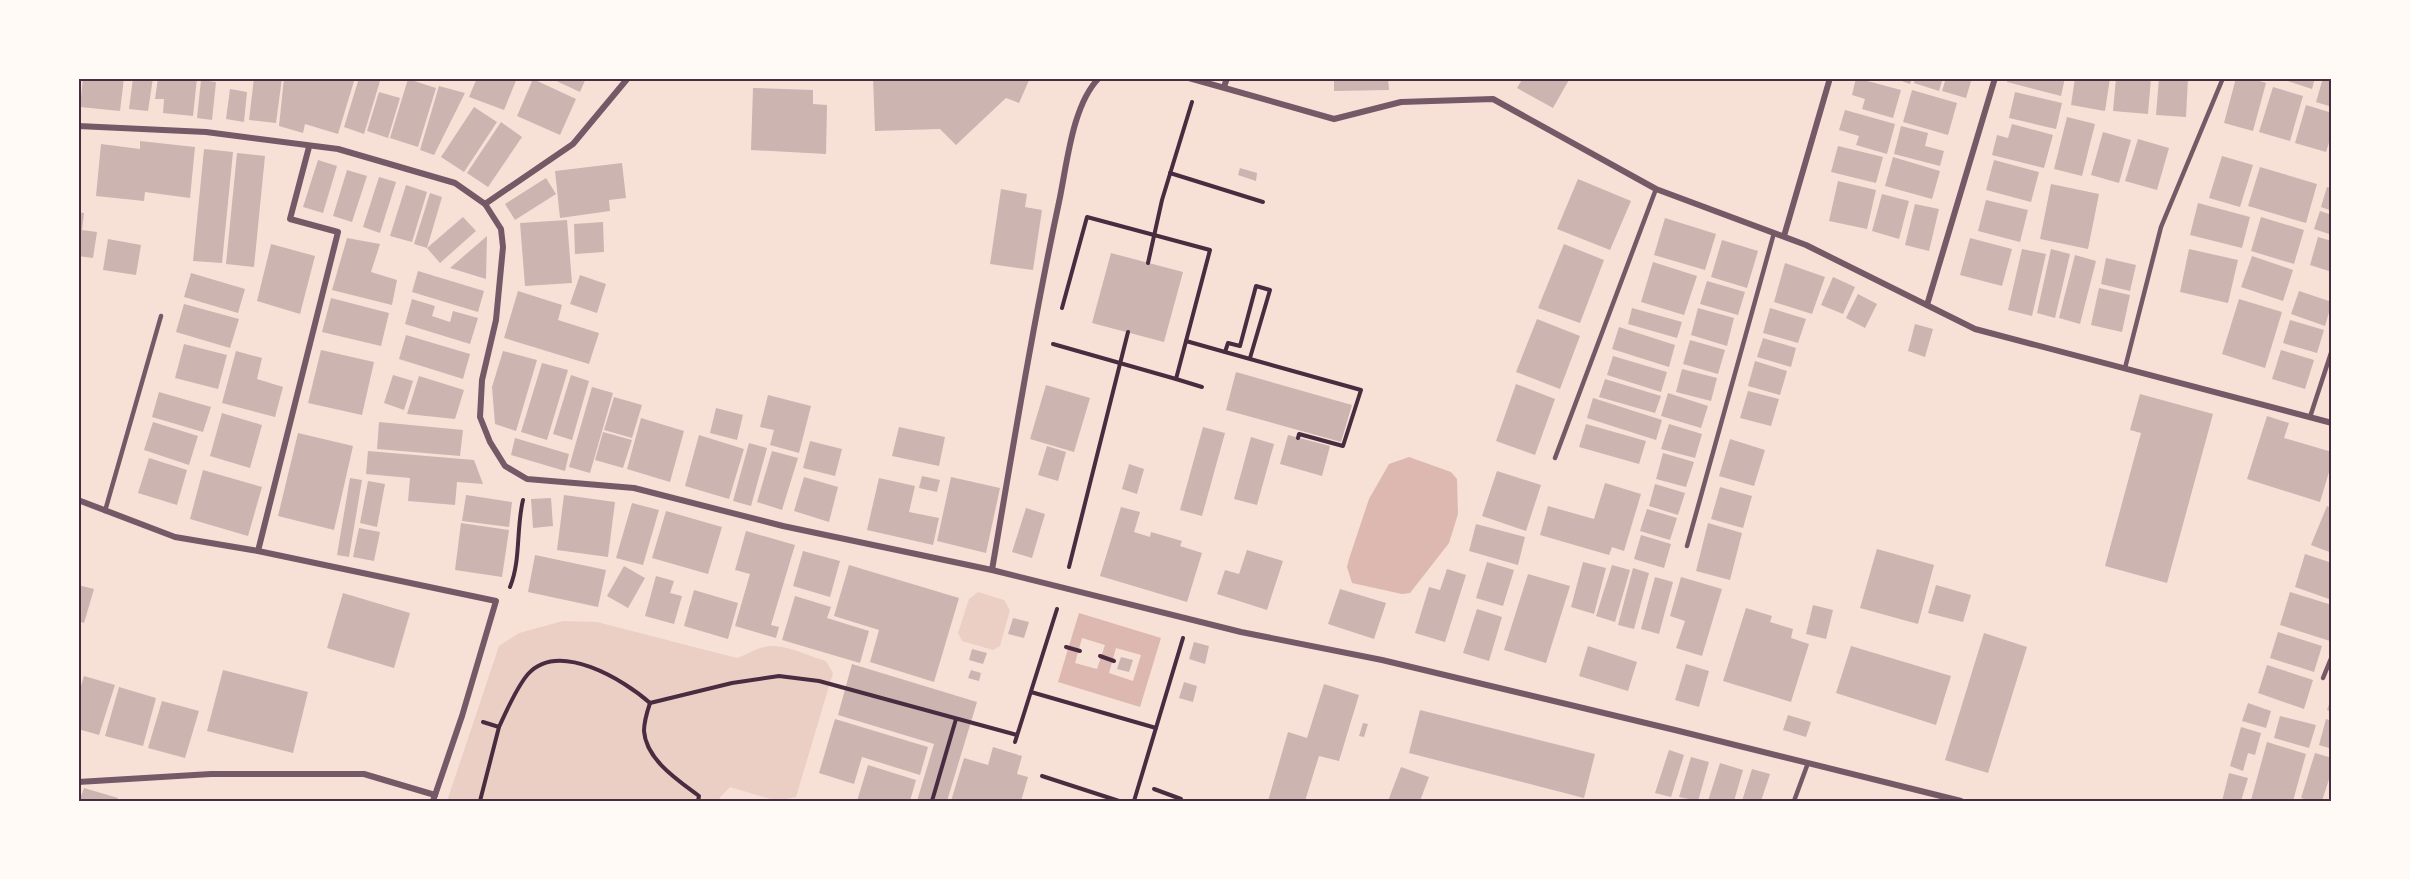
<svg xmlns="http://www.w3.org/2000/svg" width="2410" height="879" font-family="'Alegreya Sans',sans-serif">
  <style>
    .green { fill: #ebcfc5 }
    .water { fill: #dcb8b0; fill-rule: evenodd }
    .building { fill: #ccb4b1 }
    .lines { fill: none; stroke-linecap: round; stroke-linejoin: round }
    .path { stroke: #4a2c40; stroke-width: 4 }
    .service { stroke: #755966; stroke-width: 4.5 }
    .minor { stroke: #755966; stroke-width: 6 }
    .neatline { fill: none; stroke: #4a2c40; stroke-width: 2 }
  </style>
  <rect width="100%" height="100%" fill="#f7e1d7"/>
  <g class="green">
    <path d="M978,592L1004,600L1010,610L1000,646L993,650L962,641L958,633L969,599Z"/>
    <path d="M563,621L597,622L737,658C746,655 755,649 764,647C783,642 808,656 826,661L833,673L796,797L777,801L730,787L717,801H447L499,646L519,633Z"/>
  </g>
  <g class="water">
    <path d="M1409,457L1451,472L1457,479L1458,514L1449,543L1410,593L1402,594L1352,583L1347,567L1349,559L1369,499L1389,464Z"/>
    <path d="M1079,613L1161,638L1140,707L1058,682ZM1082,638L1105,645L1097,669L1075,663ZM1116,648L1141,655L1133,681L1109,673Z"/>
  </g>
  <g class="building">
    <path d="M83,78H124L120,111L80,107Z"/>
    <path d="M133,78H153L148,111L129,109Z"/>
    <path d="M158,78H197L193,116L163,113L164,99H155Z"/>
    <path d="M254,78H282L276,123L249,120Z"/>
    <path d="M284,78H355L338,134L305,124L303,133L279,126Z"/>
    <path d="M359,78L380,81L364,134L344,127Z"/>
    <path d="M477,78H517L504,110L469,97Z"/>
    <path d="M550,78H586L580,92Z"/>
    <path d="M873,78H1030L1019,103L1006,98L956,145L940,129L875,131Z"/>
    <path d="M1334,78H1388L1389,90L1334,91Z"/>
    <path d="M1523,78H1570L1553,108L1517,88Z"/>
    <path d="M1856,78L1901,90L1893,118L1862,109L1865,99L1852,95Z"/>
    <path d="M1893,78H1912L1910,84Z"/>
    <path d="M1915,78H1943L1939,91L1914,83Z"/>
    <path d="M1946,78H1972L1966,98L1942,91Z"/>
    <path d="M2008,78H2065L2061,96L2007,82Z"/>
    <path d="M2075,78H2110L2105,111L2071,105Z"/>
    <path d="M2116,78H2151L2148,114L2113,111Z"/>
    <path d="M2159,78H2188L2186,117L2156,115Z"/>
    <path d="M2236,78H2250L2266,83L2253,131L2224,123Z"/>
    <path d="M2278,78H2315L2312,89Z"/>
    <path d="M2323,78H2332V107L2316,102Z"/>
    <path d="M408,79L436,88L418,147L390,138Z"/>
    <path d="M533,79L576,99L560,135L517,116Z"/>
    <path d="M201,80L216,82L212,120L197,118Z"/>
    <path d="M439,86L465,93L434,155L420,150Z"/>
    <path d="M2273,87L2303,96L2290,141L2259,132Z"/>
    <path d="M753,88L813,90V104L827,105L826,154L751,150Z"/>
    <path d="M230,89L247,92L244,122L226,119Z"/>
    <path d="M1912,90L1957,103L1948,135L1903,122Z"/>
    <path d="M379,92L400,98L388,138L367,131Z"/>
    <path d="M2015,92L2062,103L2056,129L2009,118Z"/>
    <path d="M2306,105L2332,113V133L2326,152L2295,143Z"/>
    <path d="M474,107L497,122L464,172L441,157Z"/>
    <path d="M1845,110L1895,124L1887,154L1856,145L1859,136L1839,130Z"/>
    <path d="M2067,117L2095,124L2082,176L2054,169Z"/>
    <path d="M501,122L522,137L488,187L467,173Z"/>
    <path d="M2012,124L2053,135L2044,168L1992,155L1997,135L2008,138Z"/>
    <path d="M1901,126L1928,133L1925,146L1944,151L1940,166L1894,154Z"/>
    <path d="M2103,132L2131,140L2119,183L2091,175Z"/>
    <path d="M2138,139L2169,148L2157,190L2125,181Z"/>
    <path d="M140,141L195,147L190,198L145,192L144,201L96,196L101,144L140,149Z"/>
    <path d="M1838,146L1883,157L1876,183L1831,172Z"/>
    <path d="M204,149L233,152L222,263L193,261Z"/>
    <path d="M237,153L265,156L254,267L226,264Z"/>
    <path d="M2222,156L2253,165L2240,207L2209,198Z"/>
    <path d="M1893,157L1940,171L1932,199L1885,186Z"/>
    <path d="M318,160L337,166L323,213L303,207Z"/>
    <path d="M1994,160L2039,172L2031,202L1986,190Z"/>
    <path d="M622,163L626,198L609,200L610,211L560,218L555,171Z"/>
    <path d="M2260,167L2317,184L2306,223L2248,206Z"/>
    <path d="M1240,168L1257,173L1256,181L1238,175Z"/>
    <path d="M347,170L367,176L352,222L333,216Z"/>
    <path d="M379,177L396,182L380,233L363,227Z"/>
    <path d="M546,178L556,194L515,220L505,204Z"/>
    <path d="M1578,179L1631,201L1610,250L1557,229Z"/>
    <path d="M1838,181L1876,190L1867,229L1829,221Z"/>
    <path d="M2051,184L2099,194L2088,249L2040,239Z"/>
    <path d="M406,185L427,192L412,242L390,236Z"/>
    <path d="M2327,187L2332,188V211L2321,207Z"/>
    <path d="M1001,189L1027,194L1025,207L1042,210L1033,270L990,264Z"/>
    <path d="M430,193L442,197L427,248L414,244Z"/>
    <path d="M1882,194L1909,201L1899,239L1872,231Z"/>
    <path d="M1986,200L2028,210L2020,242L1978,231Z"/>
    <path d="M2198,203L2250,217L2242,248L2190,235Z"/>
    <path d="M1915,204L1939,209L1929,251L1905,245Z"/>
    <path d="M2320,211L2332,215V235L2314,229Z"/>
    <path d="M78,212L84,213L82,230L97,232L93,258L78,256Z"/>
    <path d="M463,217L476,231L440,263L427,248Z"/>
    <path d="M2261,217L2304,230L2294,264L2251,251Z"/>
    <path d="M1665,218L1716,234L1705,270L1654,255Z"/>
    <path d="M567,220L572,283L525,286L520,223Z"/>
    <path d="M603,222L604,252L575,254L574,224Z"/>
    <path d="M487,236L486,279L450,268Z"/>
    <path d="M2318,237L2332,241V272L2310,265Z"/>
    <path d="M347,238L380,244L371,272L397,280L392,305L332,290Z"/>
    <path d="M1970,238L2012,249L2002,286L1960,275Z"/>
    <path d="M108,239L141,245L136,275L103,270Z"/>
    <path d="M1722,240L1758,251L1747,288L1711,277Z"/>
    <path d="M271,244L315,256L300,314L257,301Z"/>
    <path d="M1564,244L1604,260L1580,323L1538,308Z"/>
    <path d="M2022,249L2046,254L2032,316L2008,310Z"/>
    <path d="M2051,249L2070,254L2055,318L2037,313Z"/>
    <path d="M2189,249L2238,260L2228,303L2180,292Z"/>
    <path d="M1111,253L1183,272L1164,342L1092,323Z"/>
    <path d="M2075,255L2096,261L2080,324L2059,318Z"/>
    <path d="M2252,256L2293,270L2283,301L2241,287Z"/>
    <path d="M2106,258L2136,265L2130,291L2101,284Z"/>
    <path d="M1653,262L1697,276L1684,315L1641,302Z"/>
    <path d="M1785,263L1825,277L1812,314L1774,302Z"/>
    <path d="M418,271L484,291L478,312L412,292Z"/>
    <path d="M191,273L245,289L238,313L184,297Z"/>
    <path d="M580,275L606,284L597,313L570,304Z"/>
    <path d="M1833,277L1855,287L1843,314L1821,305Z"/>
    <path d="M1707,281L1745,292L1738,315L1700,304Z"/>
    <path d="M2099,288L2130,295L2122,332L2091,325Z"/>
    <path d="M518,291L562,305L558,320L599,333L589,364L504,338Z"/>
    <path d="M2299,291L2332,302L2325,326L2291,314Z"/>
    <path d="M1858,294L1877,304L1865,328L1846,318Z"/>
    <path d="M331,298L389,313L381,346L322,332Z"/>
    <path d="M412,299L435,306L432,316L450,322L453,311L478,318L470,344L405,324Z"/>
    <path d="M2239,299L2282,312L2265,368L2222,354Z"/>
    <path d="M184,304L239,319L230,348L176,332Z"/>
    <path d="M1632,308L1682,322L1677,338L1628,324Z"/>
    <path d="M1698,308L1734,318L1727,346L1691,335Z"/>
    <path d="M1770,308L1806,319L1798,343L1763,333Z"/>
    <path d="M1537,319L1580,336L1560,389L1516,372Z"/>
    <path d="M2290,320L2324,330L2317,353L2283,343Z"/>
    <path d="M1915,324L1933,329L1925,357L1908,351Z"/>
    <path d="M1619,327L1675,345L1669,367L1612,349Z"/>
    <path d="M406,335L470,354L463,379L399,359Z"/>
    <path d="M1763,338L1796,348L1791,367L1757,357Z"/>
    <path d="M1690,340L1725,350L1718,374L1683,364Z"/>
    <path d="M184,344L227,355L218,389L175,378Z"/>
    <path d="M321,350L374,362L362,415L308,403Z"/>
    <path d="M2281,350L2314,360L2305,389L2272,379Z"/>
    <path d="M236,351L262,358L257,379L283,387L275,417L222,403Z"/>
    <path d="M503,351L537,360L516,431L495,424L492,387Z"/>
    <path d="M1613,356L1667,372L1661,392L1607,375Z"/>
    <path d="M1755,361L1787,371L1780,395L1748,386Z"/>
    <path d="M542,363L568,370L547,440L521,432Z"/>
    <path d="M1682,369L1717,378L1711,401L1676,392Z"/>
    <path d="M1236,372L1352,405L1341,442L1226,410Z"/>
    <path d="M393,375L413,381L404,410L384,403Z"/>
    <path d="M571,375L589,381L572,440L553,434Z"/>
    <path d="M419,376L464,390L455,419L407,414Z"/>
    <path d="M1605,379L1661,396L1655,413L1599,397Z"/>
    <path d="M1516,384L1555,399L1535,455L1496,441Z"/>
    <path d="M1046,385L1090,398L1074,452L1030,439Z"/>
    <path d="M592,387L613,393L590,473L569,467Z"/>
    <path d="M1748,391L1779,399L1771,426L1740,418Z"/>
    <path d="M159,392L211,407L203,432L152,417Z"/>
    <path d="M1668,393L1708,406L1701,428L1661,416Z"/>
    <path d="M2140,394L2213,414L2167,583L2105,566L2141,433L2130,430Z"/>
    <path d="M768,395L811,406L799,453L770,445L774,430L760,427Z"/>
    <path d="M614,397L642,405L632,438L604,430Z"/>
    <path d="M1593,398L1662,420L1656,440L1587,418Z"/>
    <path d="M716,408L743,415L737,440L710,433Z"/>
    <path d="M222,413L262,425L250,468L210,456Z"/>
    <path d="M2267,416L2289,423L2284,438L2332,452V462L2320,502L2247,479Z"/>
    <path d="M641,418L684,431L670,482L627,469Z"/>
    <path d="M153,422L198,436L189,465L144,450Z"/>
    <path d="M379,422L463,430L460,456L377,449Z"/>
    <path d="M1586,424L1646,441L1639,464L1579,447Z"/>
    <path d="M1669,424L1702,434L1695,458L1661,449Z"/>
    <path d="M899,427L945,437L939,466L892,456Z"/>
    <path d="M1203,427L1225,433L1202,516L1180,510Z"/>
    <path d="M603,432L632,440L623,468L595,460Z"/>
    <path d="M298,433L353,446L334,530L278,516Z"/>
    <path d="M699,435L744,449L729,499L685,486Z"/>
    <path d="M1288,435L1330,446L1322,476L1280,464Z"/>
    <path d="M1251,437L1274,444L1257,505L1234,499Z"/>
    <path d="M515,438L569,454L565,471L511,455Z"/>
    <path d="M1730,439L1765,450L1754,486L1719,476Z"/>
    <path d="M810,441L842,449L835,476L803,468Z"/>
    <path d="M749,443L767,448L751,506L733,501Z"/>
    <path d="M1047,446L1066,452L1058,481L1038,475Z"/>
    <path d="M368,451L474,460L483,484L457,482L455,505L408,501L410,478L366,474Z"/>
    <path d="M772,451L798,458L782,510L757,502Z"/>
    <path d="M1663,453L1694,462L1686,487L1656,479Z"/>
    <path d="M149,458L187,470L177,505L138,493Z"/>
    <path d="M1129,464L1144,469L1137,494L1122,489Z"/>
    <path d="M203,470L262,487L248,536L190,519Z"/>
    <path d="M1497,471L1541,485L1526,531L1482,516Z"/>
    <path d="M922,476L940,480L937,492L919,488Z"/>
    <path d="M804,477L838,487L829,522L794,511Z"/>
    <path d="M951,477L1000,488L986,553L937,541Z"/>
    <path d="M350,478L362,480L349,557L337,555Z"/>
    <path d="M879,478L915,486L909,512L939,518L933,545L867,530Z"/>
    <path d="M368,481L385,484L377,527L360,523Z"/>
    <path d="M1605,483L1641,494L1624,551L1612,547L1609,555L1540,535L1548,506L1594,519Z"/>
    <path d="M1655,484L1685,493L1678,515L1649,506Z"/>
    <path d="M1720,487L1752,496L1743,528L1711,519Z"/>
    <path d="M466,495L512,502L509,527L462,521Z"/>
    <path d="M564,495L615,502L608,557L557,550Z"/>
    <path d="M551,498L553,526L533,528L531,499Z"/>
    <path d="M632,503L659,510L643,565L616,558Z"/>
    <path d="M2327,506L2332,508V553L2311,545Z"/>
    <path d="M1121,507L1140,512L1134,532L1150,537L1151,532L1182,541L1180,546L1202,553L1187,602L1100,576Z"/>
    <path d="M1026,508L1045,514L1032,558L1012,552Z"/>
    <path d="M1647,509L1677,518L1670,540L1640,531Z"/>
    <path d="M666,511L722,527L708,574L652,558Z"/>
    <path d="M461,523L509,530L502,577L455,570Z"/>
    <path d="M1708,523L1742,533L1730,580L1696,571Z"/>
    <path d="M1476,524L1525,537L1518,565L1469,551Z"/>
    <path d="M359,528L380,532L374,561L353,557Z"/>
    <path d="M746,531L795,545L771,625L779,627L776,638L735,626L750,574L735,570Z"/>
    <path d="M1641,535L1671,544L1664,568L1634,559Z"/>
    <path d="M1877,549L1934,565L1918,624L1860,608Z"/>
    <path d="M1247,550L1283,561L1267,610L1217,594L1225,570L1239,574Z"/>
    <path d="M803,551L840,561L830,597L793,586Z"/>
    <path d="M2305,554L2332,563V600L2295,587Z"/>
    <path d="M535,555L606,570L598,607L528,592Z"/>
    <path d="M1487,562L1514,570L1503,606L1476,598Z"/>
    <path d="M1583,562L1606,568L1594,614L1571,607Z"/>
    <path d="M849,565L959,598L934,682L870,662L879,630L834,616Z"/>
    <path d="M1612,565L1630,570L1615,622L1596,616Z"/>
    <path d="M624,566L645,578L628,608L607,596Z"/>
    <path d="M1633,568L1649,573L1634,629L1618,625Z"/>
    <path d="M1447,569L1466,575L1445,642L1415,633L1429,587L1440,590Z"/>
    <path d="M1528,574L1570,586L1546,663L1504,650Z"/>
    <path d="M656,576L674,581L670,593L682,596L674,624L645,616Z"/>
    <path d="M1655,577L1673,582L1659,634L1641,629Z"/>
    <path d="M1681,577L1722,589L1702,656L1676,648L1685,621L1670,616Z"/>
    <path d="M78,585L94,589L84,623L78,621Z"/>
    <path d="M1936,585L1971,595L1963,622L1928,613Z"/>
    <path d="M1340,589L1386,603L1374,639L1328,624Z"/>
    <path d="M694,590L738,603L728,639L684,626Z"/>
    <path d="M2290,592L2332,605V634L2330,641L2280,625Z"/>
    <path d="M343,593L410,613L394,668L327,648Z"/>
    <path d="M795,596L831,607L827,618L869,631L860,663L782,640Z"/>
    <path d="M1813,605L1833,610L1826,639L1806,634Z"/>
    <path d="M1746,608L1772,616L1770,622L1793,629L1791,638L1809,644L1791,702L1723,681Z"/>
    <path d="M1477,609L1502,617L1489,661L1463,653Z"/>
    <path d="M1013,618L1029,622L1024,638L1008,634Z"/>
    <path d="M2278,632L2322,646L2314,672L2270,658Z"/>
    <path d="M1984,633L2027,647L1988,773L1945,760Z"/>
    <path d="M1194,642L1209,646L1205,664L1189,659Z"/>
    <path d="M1588,646L1637,662L1628,691L1579,676Z"/>
    <path d="M1851,646L1951,676L1936,725L1836,693Z"/>
    <path d="M972,649L987,653L983,664L969,660Z"/>
    <path d="M1121,657L1133,660L1129,672L1117,669Z"/>
    <path d="M852,664L977,702L947,801H917L934,744L838,715Z"/>
    <path d="M1686,664L1709,671L1699,707L1675,700Z"/>
    <path d="M2267,665L2313,680L2304,709L2258,693Z"/>
    <path d="M223,670L308,692L293,753L207,731Z"/>
    <path d="M971,670L981,673L979,681L968,678Z"/>
    <path d="M84,676L115,685L99,735L78,729V696Z"/>
    <path d="M1184,682L1197,686L1193,702L1179,698Z"/>
    <path d="M1324,684L1359,695L1339,761L1319,756L1305,801H1268L1288,732L1307,738Z"/>
    <path d="M119,687L156,698L143,746L105,736Z"/>
    <path d="M2332,696V712L2327,710Z"/>
    <path d="M162,701L199,711L185,758L148,748Z"/>
    <path d="M2248,703L2271,711L2266,728L2242,721Z"/>
    <path d="M1420,710L1595,754L1584,798L1409,753Z"/>
    <path d="M1788,715L1811,722L1806,737L1783,730Z"/>
    <path d="M2280,716L2316,725L2309,748L2274,738Z"/>
    <path d="M835,719L928,747L920,775L862,757L854,784L819,773Z"/>
    <path d="M2326,719L2332,721V749L2319,745Z"/>
    <path d="M1363,723L1368,724L1364,737L1359,736Z"/>
    <path d="M2241,727L2261,733L2255,755L2248,753L2243,771L2230,766Z"/>
    <path d="M2267,742L2306,754L2293,801L2251,800Z"/>
    <path d="M993,747L1022,756L1017,774L1028,777L1021,801H951L964,758L988,765Z"/>
    <path d="M1669,750L1684,755L1671,797L1655,793Z"/>
    <path d="M2315,753L2332,758V770L2322,801H2311L2301,798Z"/>
    <path d="M1691,757L1709,762L1698,801L1679,797Z"/>
    <path d="M1720,763L1743,770L1734,801H1708Z"/>
    <path d="M868,765L916,780L910,801H857Z"/>
    <path d="M1401,767L1429,777L1420,801H1388Z"/>
    <path d="M1752,769L1770,774L1761,801H1742Z"/>
    <path d="M2229,773L2248,778L2241,801H2222Z"/>
    <path d="M84,788L118,798L117,801H78V795L81,796Z"/>
  </g>
  <g class="lines">
    <g class="path">
      <path d="M1170,173L1263,202"/>
      <path d="M1148,263L1162,200L1192,102"/>
      <path d="M1062,308L1087,217L1210,250L1186,341"/>
      <path d="M1053,344L1176,379L1186,341L1225,352L1228,343L1240,346L1256,286L1270,290L1250,358"/>
      <path d="M1225,352L1361,390L1343,446L1299,434L1298,438"/>
      <path d="M1176,379L1202,387"/>
      <path d="M1069,567L1128,332"/>
      <path d="M510,587C521,560 516,529 523,500"/>
      <path d="M1066,647L1080,651"/>
      <path d="M1100,656L1114,661"/>
      <path d="M1031,692L1156,728"/>
      <path d="M650,703C647,712 644,722 644,731C646,760 679,781 699,796L698,801"/>
      <path d="M483,722L499,727C507,710 516,688 528,674C559,640 624,680 650,703L732,683L779,676L819,681L1017,735"/>
      <path d="M1015,742L1057,609"/>
      <path d="M1042,776L1119,801"/>
      <path d="M1154,789L1181,799"/>
      <path d="M480,801L499,727"/>
      <path d="M932,801L956,719"/>
      <path d="M1134,801L1183,638"/>
    </g>
    <g class="service">
      <path d="M2125,368L2161,227L2223,78"/>
      <path d="M2310,417L2332,350"/>
      <path d="M1555,458L1656,189"/>
      <path d="M105,511L161,316"/>
      <path d="M1687,546L1774,233"/>
      <path d="M2323,678L2332,656"/>
      <path d="M1794,801L1808,763"/>
    </g>
    <g class="minor">
      <path d="M1189,78L1334,119L1401,102L1493,99L1656,189L1806,245L1975,329L2332,423"/>
      <path d="M1224,87L1227,78"/>
      <path d="M78,126L206,132L338,149L455,183L485,204L501,229L503,247L496,320L482,380L480,417L490,442L505,466L527,479L634,488L783,526L992,570L1241,632L1382,660L1675,730L1961,801"/>
      <path d="M485,204L573,144L628,78"/>
      <path d="M1784,236L1830,78"/>
      <path d="M1927,305L1995,78"/>
      <path d="M78,500L175,537L258,551L496,601L462,716L433,801"/>
      <path d="M258,551L338,232L290,219L309,147"/>
      <path d="M992,570C1013,447 1033,324 1059,202C1067,165 1072,105 1099,78"/>
      <path d="M78,782L211,774H364L435,795"/>
    </g>
  </g>
  <rect width="2410" height="879" fill="none" stroke="#fffaf5" stroke-width="159"/>
  <rect x="80" y="80" width="2250" height="720" class="neatline"/>
</svg>
